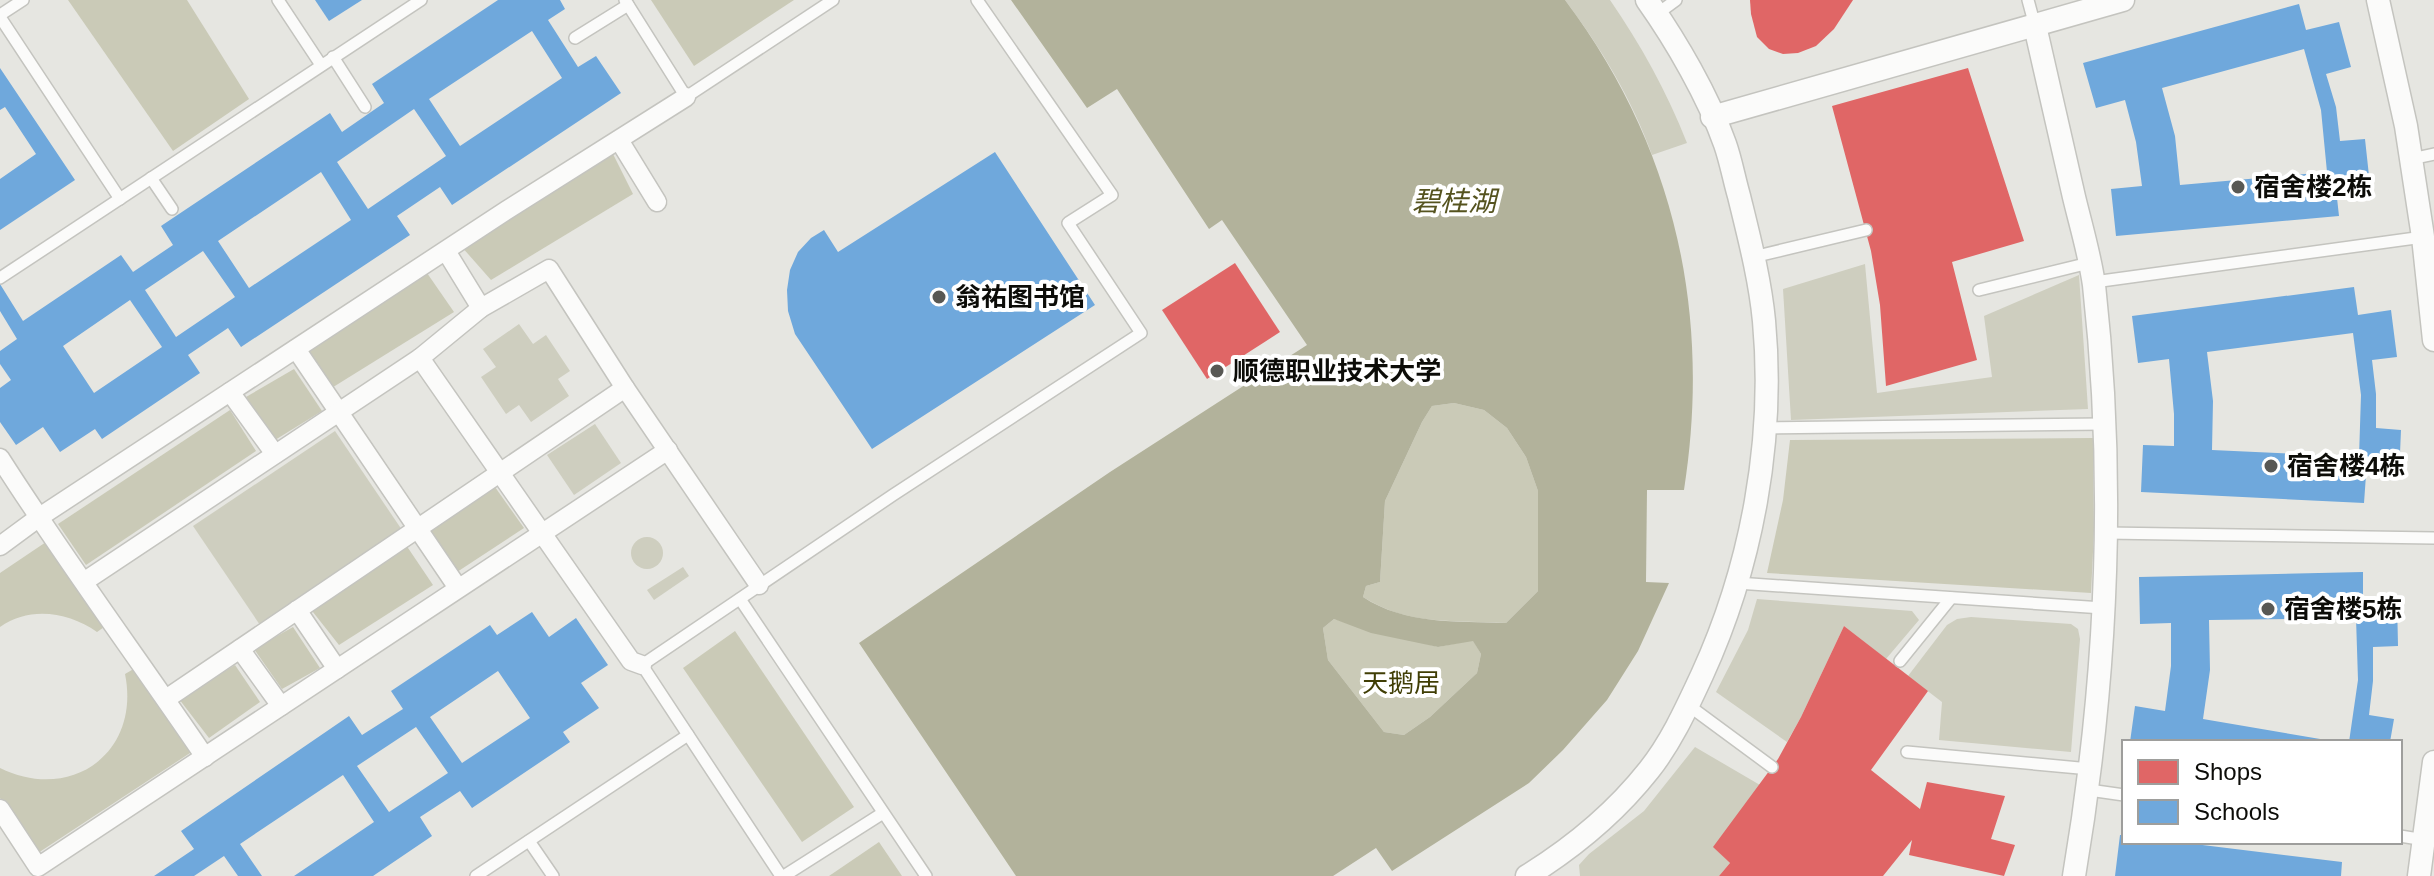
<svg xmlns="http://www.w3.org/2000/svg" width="2434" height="876" font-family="Arial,'Noto Sans SC',sans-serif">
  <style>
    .green { fill: #cecebf }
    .forest { fill: #cacab7 }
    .water { fill: #b2b29b; fill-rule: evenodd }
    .shops { fill: #e06666 }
    .schools { fill: #6fa8dc; fill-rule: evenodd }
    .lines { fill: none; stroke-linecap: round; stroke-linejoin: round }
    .service-casing { stroke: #c4c4bf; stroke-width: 14 }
    .pedestrian-casing { stroke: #c4c4bf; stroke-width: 21 }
    .minor-casing { stroke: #c4c4bf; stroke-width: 25 }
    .service { stroke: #fbfbfa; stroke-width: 11 }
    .pedestrian { stroke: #fbfbfa; stroke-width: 18 }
    .minor { stroke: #fbfbfa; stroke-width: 22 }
    .poi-dot { fill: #585854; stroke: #fff; stroke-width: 3 }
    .labels { text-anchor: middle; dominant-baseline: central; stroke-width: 8; stroke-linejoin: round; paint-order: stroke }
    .poi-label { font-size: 26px; font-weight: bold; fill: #0c0c08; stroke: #fff; text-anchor: start }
    .park-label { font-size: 26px; fill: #403e05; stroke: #fff }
    .water-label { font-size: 28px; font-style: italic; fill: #55531f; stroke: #fff }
  </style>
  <rect width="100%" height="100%" fill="#e6e6e1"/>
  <g class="green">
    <path d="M1565,0H1610C1641,45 1667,92 1687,143L1652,155C1632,99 1601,48 1565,0Z"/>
    <path d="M1865,264L1877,393L1992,377L1984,316L2079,275L2088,409L1791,420L1783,289Z"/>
    <path d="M519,324L533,344L546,335L570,371L558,379L569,396L531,422L519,405L506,414L481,377L496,367L483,349Z"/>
    <path d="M595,424L621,463L574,495L547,455Z"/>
    <path d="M335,431L402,530L260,625L193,526Z"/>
    <circle cx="647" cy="553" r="16"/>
    <path d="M683,567L689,576L654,600L647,590Z"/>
    <path d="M1757,599L1912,611L1919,620L1886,659L1844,626L1801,717L1787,742L1716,692L1748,630Z"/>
    <path d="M1971,617L2071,624L2078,629L2080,639L2071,752L1939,740L1942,702L1908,676L1947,625L1957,619Z"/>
    <path d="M1695,747L1760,785L1714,847L1730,863L1719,876H1580L1579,865L1589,854L1644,811Z"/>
  </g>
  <g class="forest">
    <path d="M68,0H187L249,99L173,151Z"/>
    <path d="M651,0H794L694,66Z"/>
    <path d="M612,152L633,194L491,280L461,246Z"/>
    <path d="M427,273L454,312L330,389L308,352Z"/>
    <path d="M294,369L322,411L275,440L246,397Z"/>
    <path d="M1454,403L1484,410L1507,428L1526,457L1538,491V591L1506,623C1454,620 1409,626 1363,597L1366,586L1380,582L1385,501L1422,422L1432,406Z"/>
    <path d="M230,410L256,451L86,565L58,524Z"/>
    <path d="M2093,438L2094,531L2091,593L1767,573L1783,500L1790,440Z"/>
    <path d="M495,487L524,528L457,572L429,532Z"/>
    <path d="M49,540L107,625L97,632C68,612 30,606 0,627V573Z"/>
    <path d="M406,545L433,585L339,645L309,607Z"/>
    <path d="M1334,619L1438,647L1473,640L1481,654L1477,673L1430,717L1404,735L1384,732L1328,660L1323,628Z"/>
    <path d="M293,627L320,668L282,689L254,649Z"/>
    <path d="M735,631L854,807L802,842L683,668Z"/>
    <path d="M235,665L260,702L209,738L179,699Z"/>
    <path d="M137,667L193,751L38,853L0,798V768C71,803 141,753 125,674Z"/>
    <path d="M879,842L902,876H829Z"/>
  </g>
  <path class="water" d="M1011,0H1565C1674,145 1712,311 1684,490H1647L1646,582L1669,583L1638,651L1607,700L1563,750L1529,783L1392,871L1376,848L1333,876H1016L859,643L1110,472L1307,345L1222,220L1209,229L1117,89L1087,108ZM1454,403L1484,410L1507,428L1526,457L1538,491V591L1506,623C1456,621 1406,625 1363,597L1366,586L1380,582L1385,501L1422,422L1432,406ZM1334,619L1371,633L1438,647L1473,641L1481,654L1477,673L1430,717L1404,735L1384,732L1328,660L1323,628Z"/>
  <g class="shops">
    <path d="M1750,0H1853L1834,29L1816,46L1798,53L1783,54L1769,49L1757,37L1751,14Z"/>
    <path d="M1968,68L2024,241L1952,262L1977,360L1886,386L1880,305L1871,251L1832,106Z"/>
    <path d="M1235,263L1280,332L1207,379L1162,310Z"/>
    <path d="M1844,626L1928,691L1871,770L1920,809L1927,782L2005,796L1991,839L2015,845L2004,876L1909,855L1912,840L1883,876H1719L1730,863L1713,847L1778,759L1801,717Z"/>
  </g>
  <g class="schools">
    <path d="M315,0H362L329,21Z"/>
    <path d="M498,0H560L565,9L548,20L578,67L596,56L621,93L452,205L440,187L397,216L410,235L241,347L228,328L188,355L200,373L102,439L95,429L60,452L43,427L16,445L0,422V388L11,380L0,364V351L17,339L0,311V284L23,321L121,255L133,272L173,245L161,226L330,113L342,132L384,103L372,84ZM532,31L562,78L460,146L429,99ZM414,109L446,156L368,209L337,162ZM321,172L351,220L249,288L218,241ZM203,251L235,297L176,337L145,290ZM130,300L162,347L94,393L63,346Z"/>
    <path d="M2299,4L2306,30L2339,22L2351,67L2326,74L2336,107L2340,141L2365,139L2370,185L2336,189L2339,216L2116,236L2111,189L2142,186L2136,142L2125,100L2096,108L2083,63ZM2304,49L2321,110L2327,172L2180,185L2175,136L2162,88Z"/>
    <path d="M0,68L75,180L0,230V179L36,154L5,107L0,110Z"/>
    <path d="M995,152L1095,305L872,449L795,334L788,311L787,290L790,270L798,252L811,238L824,230L838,252Z"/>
    <path d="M2354,287L2358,315L2391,310L2397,357L2372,360L2376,394V428L2401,430L2399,477L2366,475L2364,503L2141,492L2143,445L2174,446V414L2169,359L2138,363L2132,316ZM2353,333L2361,395L2359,457L2212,450L2213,401L2207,352Z"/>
    <path d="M2363,572V600L2397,599L2398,646L2373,647V681L2369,715L2394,719L2390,742H2349L2358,680L2356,618L2209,620L2210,670L2203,719L2338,742H2130L2135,706L2165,711L2171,666V623L2140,624L2139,577Z"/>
    <path d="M532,612L549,637L576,618L608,665L581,683L599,708L563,732L570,742L472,808L460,791L420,817L432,836L373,876H294L374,822L343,775L240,844L262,876H238L224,856L194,876H154L194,849L181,831L349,716L362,735L403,709L391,691L490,625L497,635ZM498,671L530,718L462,763L430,717ZM416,727L448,773L389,812L357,766Z"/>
    <path d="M2120,835H2124V842H2178L2342,862L2341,876H2115Z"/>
  </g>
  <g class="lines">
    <g class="service-casing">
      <g id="service">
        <path d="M278,0L321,65"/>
        <path d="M625,0L686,97L833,0"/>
        <path d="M2028,0L2035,26"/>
        <path d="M1657,14L1676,0"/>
        <path d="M0,15L23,0"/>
        <path d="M0,17L120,199"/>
        <path d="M575,38L628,5"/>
        <path d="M333,57L365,107"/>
        <path d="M2411,159L2434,154"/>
        <path d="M151,178L172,209"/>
        <path d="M1753,257L1866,230"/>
        <path d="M0,278L421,0"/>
        <path d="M2094,282L2423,237"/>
        <path d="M1979,290L2089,263"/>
        <path d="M1764,428L2104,424"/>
        <path d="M2106,533L2434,538"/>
        <path d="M1737,583L2103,608"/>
        <path d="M740,599L926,876"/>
        <path d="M1900,661L1951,598"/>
        <path d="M1688,705L1772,767"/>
        <path d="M1907,752L2090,769"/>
        <path d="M2089,790L2124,795"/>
        <path d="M2400,836L2425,840"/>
        <path d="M529,841L553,876"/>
        <path d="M476,876L688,735"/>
        <path d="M781,876L642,665L893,495L1141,333L1068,223L1112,195L977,0"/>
        <path d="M784,876L883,813"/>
      </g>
    </g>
    <g class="pedestrian-casing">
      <g id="pedestrian">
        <path d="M619,140L657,202"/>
        <path d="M446,251L481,308"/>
        <path d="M296,349L458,588"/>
        <path d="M420,358L631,661L642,665"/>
        <path d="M230,392L275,454"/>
        <path d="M0,458C65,560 137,657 205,757"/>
        <path d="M0,546L38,518L507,210L686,97"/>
        <path d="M85,581L420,358L481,308L549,269L625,388L759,585"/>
        <path d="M297,610L337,669"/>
        <path d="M240,649L281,706"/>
        <path d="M166,699L625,388"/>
        <path d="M0,809L38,867L668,450"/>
      </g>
    </g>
    <g class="minor-casing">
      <g id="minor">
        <path d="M2378,0L2406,126L2423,237L2434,340"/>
        <path d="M2035,26C2048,83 2061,140 2074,197C2081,226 2090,256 2094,285C2116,482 2107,681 2074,876"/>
        <path d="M1712,117L2123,0"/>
        <path d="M1527,876C1574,847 1615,813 1649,770C1672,741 1687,707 1702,675C1752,566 1775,440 1764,321C1760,279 1749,237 1739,196C1734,179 1731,161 1725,144C1708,96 1676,41 1647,0"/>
        <path d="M2419,876L2434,762"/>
      </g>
    </g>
    <use href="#service" class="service"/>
    <use href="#pedestrian" class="pedestrian"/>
    <use href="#minor" class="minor"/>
  </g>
  <g class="poi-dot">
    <circle cx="2238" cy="187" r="8"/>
    <circle cx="939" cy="297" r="8"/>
    <circle cx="1217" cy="371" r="8"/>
    <circle cx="2271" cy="466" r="8"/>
    <circle cx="2268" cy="609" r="8"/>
  </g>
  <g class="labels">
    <g class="poi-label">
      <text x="2254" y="187">宿舍楼2栋</text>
      <text x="955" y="297">翁祐图书馆</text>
      <text x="1233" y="371">顺德职业技术大学</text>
      <text x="2287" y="466">宿舍楼4栋</text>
      <text x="2284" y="609">宿舍楼5栋</text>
    </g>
    <g class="park-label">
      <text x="1401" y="683">天鹅居</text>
    </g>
    <g class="water-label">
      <text x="1454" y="201">碧桂湖</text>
    </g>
  </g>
  <rect x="2122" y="740" width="280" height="104" fill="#ffffff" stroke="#9e9e9c" stroke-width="2"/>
  <rect x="2138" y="760" width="40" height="24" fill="#e06666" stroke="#9e9e9c" stroke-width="2"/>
  <text x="2194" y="780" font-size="24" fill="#0c0c08">Shops</text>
  <rect x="2138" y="800" width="40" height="24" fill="#6fa8dc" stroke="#9e9e9c" stroke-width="2"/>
  <text x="2194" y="820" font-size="24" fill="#0c0c08">Schools</text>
</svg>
